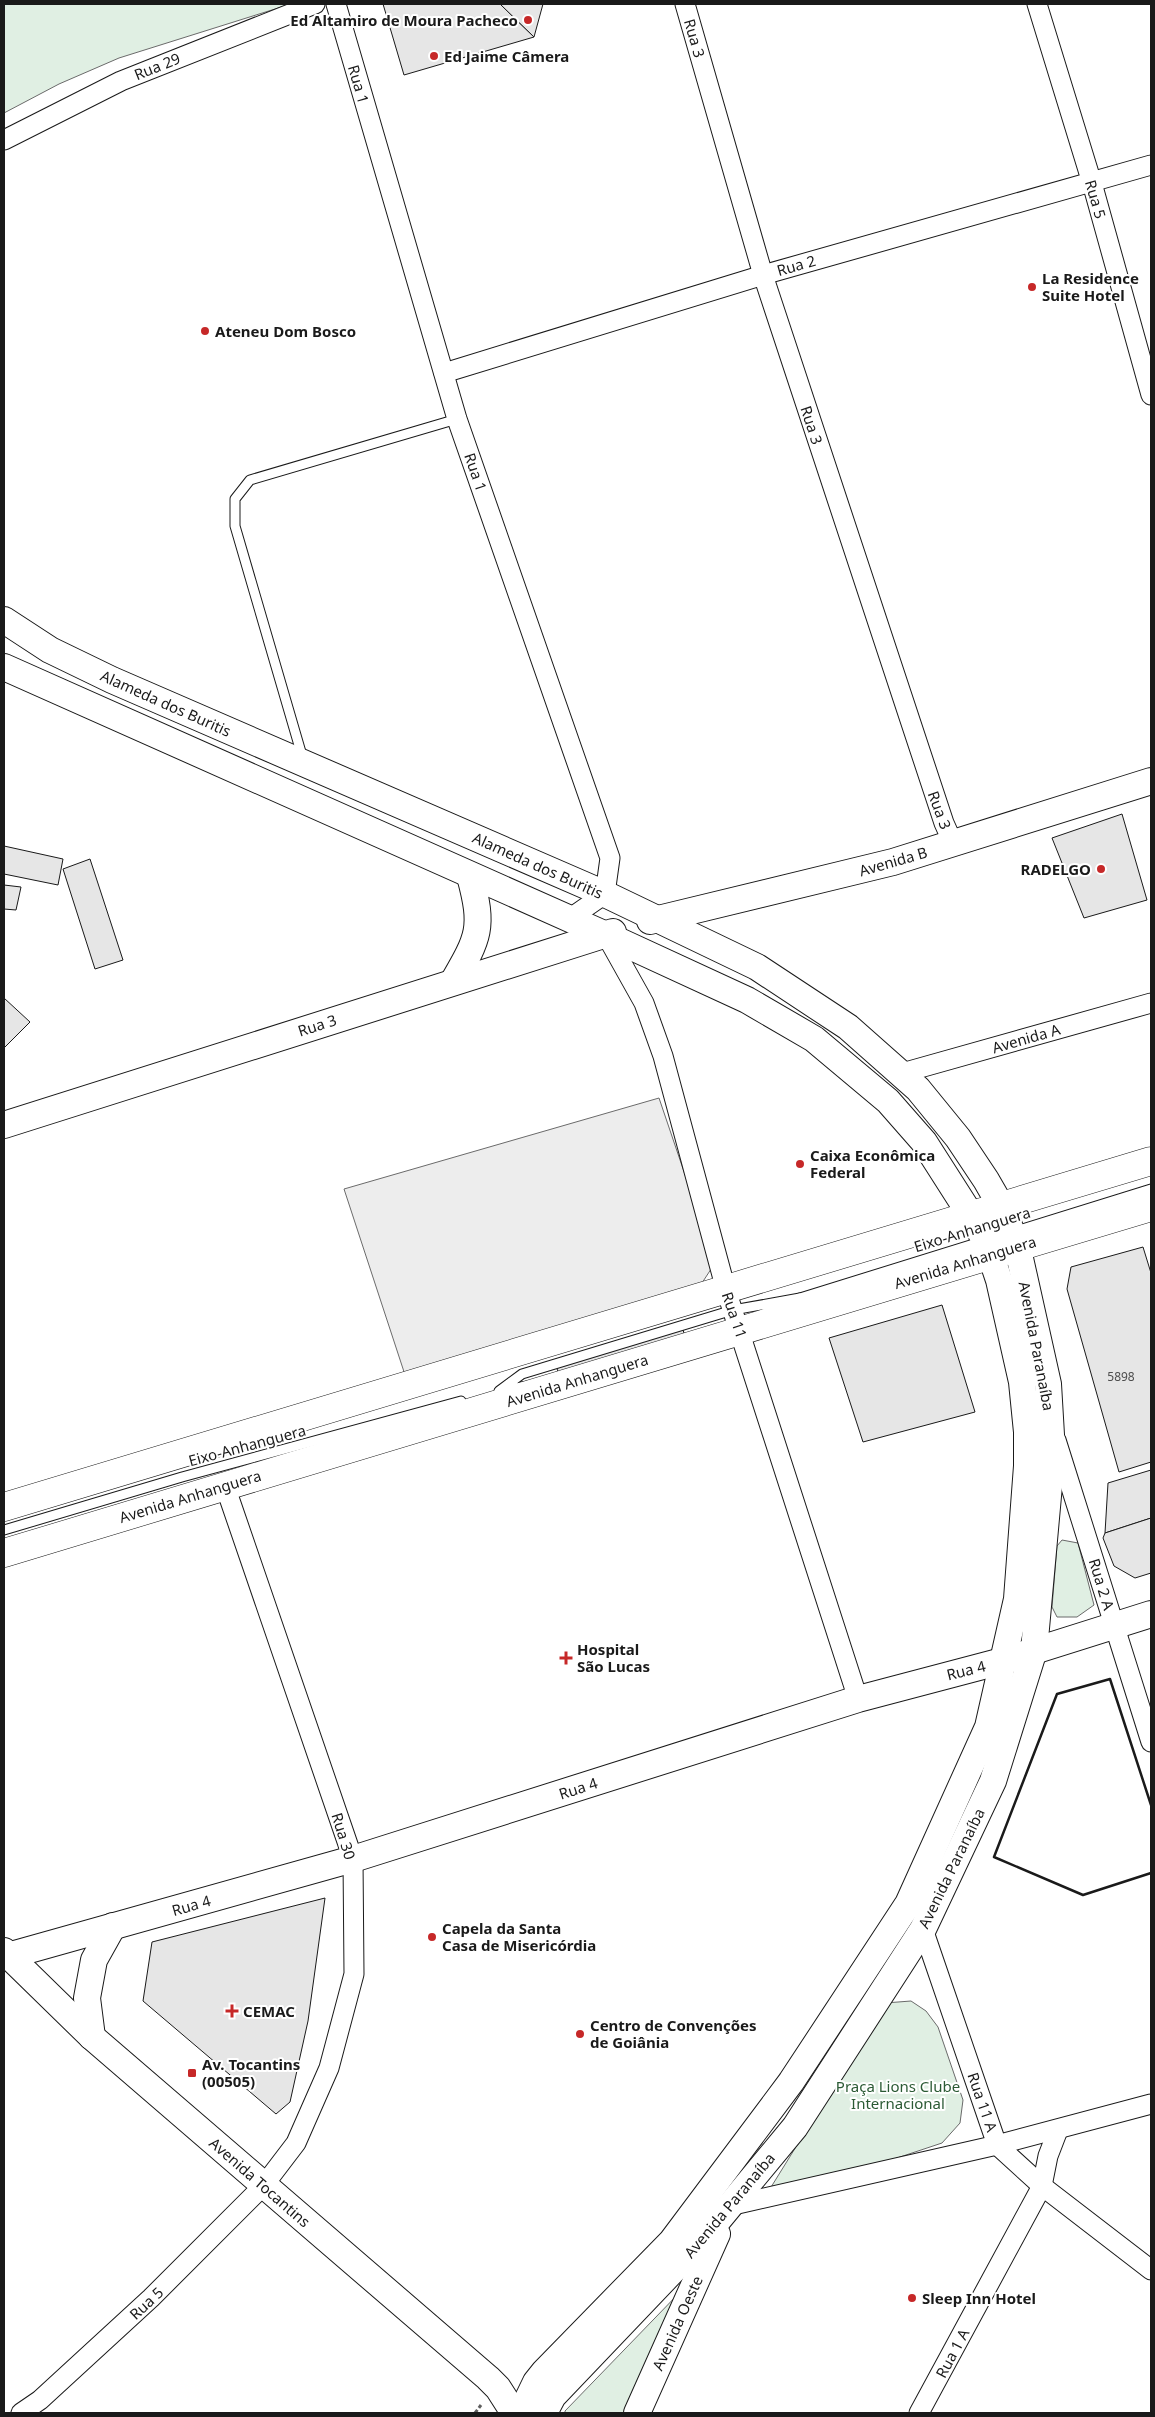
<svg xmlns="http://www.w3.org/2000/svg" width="1155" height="2417" font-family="'Noto Sans',sans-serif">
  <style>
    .green { fill: #e0efe3; stroke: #6a6a6a }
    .parking { fill: #ededed; stroke: #6a6a6a }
    .building { fill: #e6e6e6; stroke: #1a1a1a }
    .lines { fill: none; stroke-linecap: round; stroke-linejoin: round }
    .lane-casing { stroke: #1a1a1a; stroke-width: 11 }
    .street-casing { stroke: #1a1a1a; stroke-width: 21 }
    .secondary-casing { stroke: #1a1a1a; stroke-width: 28 }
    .primary-casing { stroke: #1a1a1a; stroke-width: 29 }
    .path { stroke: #5f5f5f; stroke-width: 3; stroke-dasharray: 4 2.5; stroke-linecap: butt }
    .lane { stroke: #fff; stroke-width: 9 }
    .street { stroke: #fff; stroke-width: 19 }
    .secondary { stroke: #fff; stroke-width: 26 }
    .primary { stroke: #fff; stroke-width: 28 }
    .wall { stroke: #1a1a1a; stroke-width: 2.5 }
    .poi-dot { fill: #c62828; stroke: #fff; stroke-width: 2 }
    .labels { text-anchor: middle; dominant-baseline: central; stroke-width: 4; stroke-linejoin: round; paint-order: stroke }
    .number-label { font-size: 12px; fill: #4d4d4d }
    .poi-label { font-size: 15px; font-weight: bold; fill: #1a1a1a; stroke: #fff; text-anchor: start }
    .street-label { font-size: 15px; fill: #1a1a1a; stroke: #fff }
    .park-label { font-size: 15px; fill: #2b5a34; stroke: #fff }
  </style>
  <rect width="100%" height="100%" fill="#fff"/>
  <g class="green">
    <path d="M4,4H291L119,58L59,84L4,113Z"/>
    <path d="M1062,1540L1078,1543L1094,1605L1077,1617H1057L1052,1607L1057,1546Z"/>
    <path d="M911,2001L926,2011L938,2027L963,2100L960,2123L942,2143L843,2176L768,2192L885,2003Z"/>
    <path d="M684,2288L625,2413H565V2411Z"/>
  </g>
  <path class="parking" d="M659,1098L715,1263L700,1286L408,1384L344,1189Z"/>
  <g class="building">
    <path d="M383,4H500L534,37L404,75Z"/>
    <path d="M500,4H543L534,37Z"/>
    <path d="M1122,814L1147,900L1084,918L1052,838Z"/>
    <path d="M4,846L63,859L58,885L4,874Z"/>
    <path d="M90,859L123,960L95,969L63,869Z"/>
    <path d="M4,885L21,887L16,910L4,909Z"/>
    <path d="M4,998L30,1022L4,1048Z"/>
    <path d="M1143,1247L1151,1273V1462L1119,1472L1067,1289L1071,1267Z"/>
    <path d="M942,1305L975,1412L863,1442L829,1338Z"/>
    <path d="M682,1327L686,1339L560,1377L556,1366Z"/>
    <path d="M1151,1470V1518L1105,1533L1108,1483Z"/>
    <path d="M1151,1518V1573L1135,1578L1114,1566L1103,1538L1105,1533Z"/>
    <path d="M325,1898L308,2021L290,2102L276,2114L143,2001L152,1942Z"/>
  </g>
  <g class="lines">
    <g class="lane-casing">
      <g id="lane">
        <path d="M303,759L235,526V499L250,480L457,419"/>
        <path d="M800,1298L739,1325L534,1385L499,1391L522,1374L733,1310Z"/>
        <path d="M800,1298L1151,1189"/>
        <path d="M4,1530L182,1477L461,1401"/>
      </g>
    </g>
    <g class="street-casing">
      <g id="street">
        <path d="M336,4L457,419L610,858L605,894L569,919"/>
        <path d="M685,4L763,275L944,823L953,843"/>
        <path d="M1037,4L1092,183L1151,395"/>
        <path d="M4,140L121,81L315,4"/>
        <path d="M444,373L763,275L1151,165"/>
        <path d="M606,935L644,1003L663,1056L726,1290L858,1699"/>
        <path d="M902,1073L1151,1003"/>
        <path d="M1056,1440L1151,1742"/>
        <path d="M923,1929L997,2145L1042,2186L1151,2270"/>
        <path d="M729,2206L997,2145L1151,2104"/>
        <path d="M21,2413L40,2400L151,2298L264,2185L296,2143L329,2068L354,1974L353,1859L225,1486"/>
        <path d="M919,2413L1042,2186L1048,2156L1058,2130"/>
      </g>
    </g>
    <g class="secondary-casing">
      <g id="secondary">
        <path d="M4,620L50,650L112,680L605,894L757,967L848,1027L918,1089L958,1138L986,1180L1001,1206L1017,1245L1048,1384L1052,1452L1034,1650L993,1781L923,1929L795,2127L699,2243L553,2396L544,2413"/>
        <path d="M4,667L606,935L747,1000L814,1039L888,1101L924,1142L977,1225L988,1247L999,1280L1022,1382L1027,1432V1466L1017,1599L988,1727L908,1904L791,2082L672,2241L544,2372L536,2382L521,2413"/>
        <path d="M650,921L893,862L1151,781"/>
        <path d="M453,982C479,937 484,928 470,876"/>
        <path d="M4,1125L613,932"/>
        <path d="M4,1951L92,2037L488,2378L498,2388L514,2413"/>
        <path d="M4,1957L353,1859L858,1699L1002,1661L1151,1614"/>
        <path d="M92,2037L87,1998L94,1960L113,1926"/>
        <path d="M637,2413L717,2234"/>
      </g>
    </g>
    <g class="primary-casing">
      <g id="primary">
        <path d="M4,1507L1151,1161"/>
        <path d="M4,1553L1151,1207"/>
      </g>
    </g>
    <path class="path" d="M475,2413L481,2405"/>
    <use href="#lane" class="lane"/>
    <use href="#street" class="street"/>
    <use href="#secondary" class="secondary"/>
    <use href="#primary" class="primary"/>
    <path class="wall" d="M1151,1805L1110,1679L1057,1694L994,1857L1083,1895L1151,1873"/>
  </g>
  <g class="poi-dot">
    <circle cx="528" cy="20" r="5"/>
    <circle cx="434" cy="56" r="5"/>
    <circle cx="1032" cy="287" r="5"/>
    <circle cx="205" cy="331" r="5"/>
    <circle cx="1101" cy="869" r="5"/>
    <circle cx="800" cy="1164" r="5"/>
    <path d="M563.5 1650.5h5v5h5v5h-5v5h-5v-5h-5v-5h5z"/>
    <circle cx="432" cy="1937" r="5"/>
    <path d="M229.5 2003.5h5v5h5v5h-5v5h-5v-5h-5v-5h5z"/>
    <circle cx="580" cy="2034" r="5"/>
    <rect x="187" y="2068" width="10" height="10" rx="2.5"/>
    <circle cx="912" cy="2298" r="5"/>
  </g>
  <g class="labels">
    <g class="number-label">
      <text x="1121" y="1376">5898</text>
    </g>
    <g class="poi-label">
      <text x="518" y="20" text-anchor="end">Ed Altamiro de Moura Pacheco</text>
      <text x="444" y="56">Ed Jaime Câmera</text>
      <text x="1042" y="278">La Residence<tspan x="1042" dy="17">Suite Hotel</tspan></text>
      <text x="215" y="331">Ateneu Dom Bosco</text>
      <text x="1091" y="869" text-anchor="end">RADELGO</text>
      <text x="810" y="1155">Caixa Econômica<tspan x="810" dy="17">Federal</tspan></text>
      <text x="577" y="1649">Hospital<tspan x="577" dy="17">São Lucas</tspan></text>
      <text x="442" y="1928">Capela da Santa<tspan x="442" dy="17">Casa de Misericórdia</tspan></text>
      <text x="243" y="2011">CEMAC</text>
      <text x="590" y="2025">Centro de Convenções<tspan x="590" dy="17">de Goiânia</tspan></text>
      <text x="202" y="2064">Av. Tocantins<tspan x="202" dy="17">(00505)</tspan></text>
      <text x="922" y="2298">Sleep Inn Hotel</text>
    </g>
    <g class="street-label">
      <text transform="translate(695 38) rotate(74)">Rua 3</text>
      <text transform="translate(157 66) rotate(-22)">Rua 29</text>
      <text transform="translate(359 84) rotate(74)">Rua 1</text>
      <text transform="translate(1096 199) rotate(74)">Rua 5</text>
      <text transform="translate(796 265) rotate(-16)">Rua 2</text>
      <text transform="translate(812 425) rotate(72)">Rua 3</text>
      <text transform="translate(476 472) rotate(71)">Rua 1</text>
      <text transform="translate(166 703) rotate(24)">Alameda dos Buritis</text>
      <text transform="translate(940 810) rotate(70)">Rua 3</text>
      <text transform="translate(893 861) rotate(-16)">Avenida B</text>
      <text transform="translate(538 865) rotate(24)">Alameda dos Buritis</text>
      <text transform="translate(317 1025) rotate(-18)">Rua 3</text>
      <text transform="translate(1026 1038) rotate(-16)">Avenida A</text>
      <text transform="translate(972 1229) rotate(-17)">Eixo-Anhanguera</text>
      <text transform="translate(965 1262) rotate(-17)">Avenida Anhanguera</text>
      <text transform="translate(735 1315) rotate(71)">Rua 11</text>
      <text transform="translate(1037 1346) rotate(79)">Avenida Paranaíba</text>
      <text transform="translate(577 1380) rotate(-17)">Avenida Anhanguera</text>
      <text transform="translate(247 1445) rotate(-15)">Eixo-Anhanguera</text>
      <text transform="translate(190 1496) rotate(-17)">Avenida Anhanguera</text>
      <text transform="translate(1102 1584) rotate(73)">Rua 2 A</text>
      <text transform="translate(966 1670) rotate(-14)">Rua 4</text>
      <text transform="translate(578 1788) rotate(-18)">Rua 4</text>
      <text transform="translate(344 1836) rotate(73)">Rua 30</text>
      <text transform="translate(951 1868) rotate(-64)">Avenida Paranaíba</text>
      <text transform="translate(191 1905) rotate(-16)">Rua 4</text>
      <text transform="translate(983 2102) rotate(71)">Rua 11 A</text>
      <text transform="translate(260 2182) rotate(41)">Avenida Tocantins</text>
      <text transform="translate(729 2205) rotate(-50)">Avenida Paranaíba</text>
      <text transform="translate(146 2303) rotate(-43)">Rua 5</text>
      <text transform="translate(677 2323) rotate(-66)">Avenida Oeste</text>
      <text transform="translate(952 2353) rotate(-62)">Rua 1 A</text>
    </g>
    <g class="park-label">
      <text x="898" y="2086">Praça Lions Clube<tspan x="898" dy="17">Internacional</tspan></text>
    </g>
  </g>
  <rect width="1155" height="2417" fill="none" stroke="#1a1a1a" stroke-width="10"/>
</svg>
